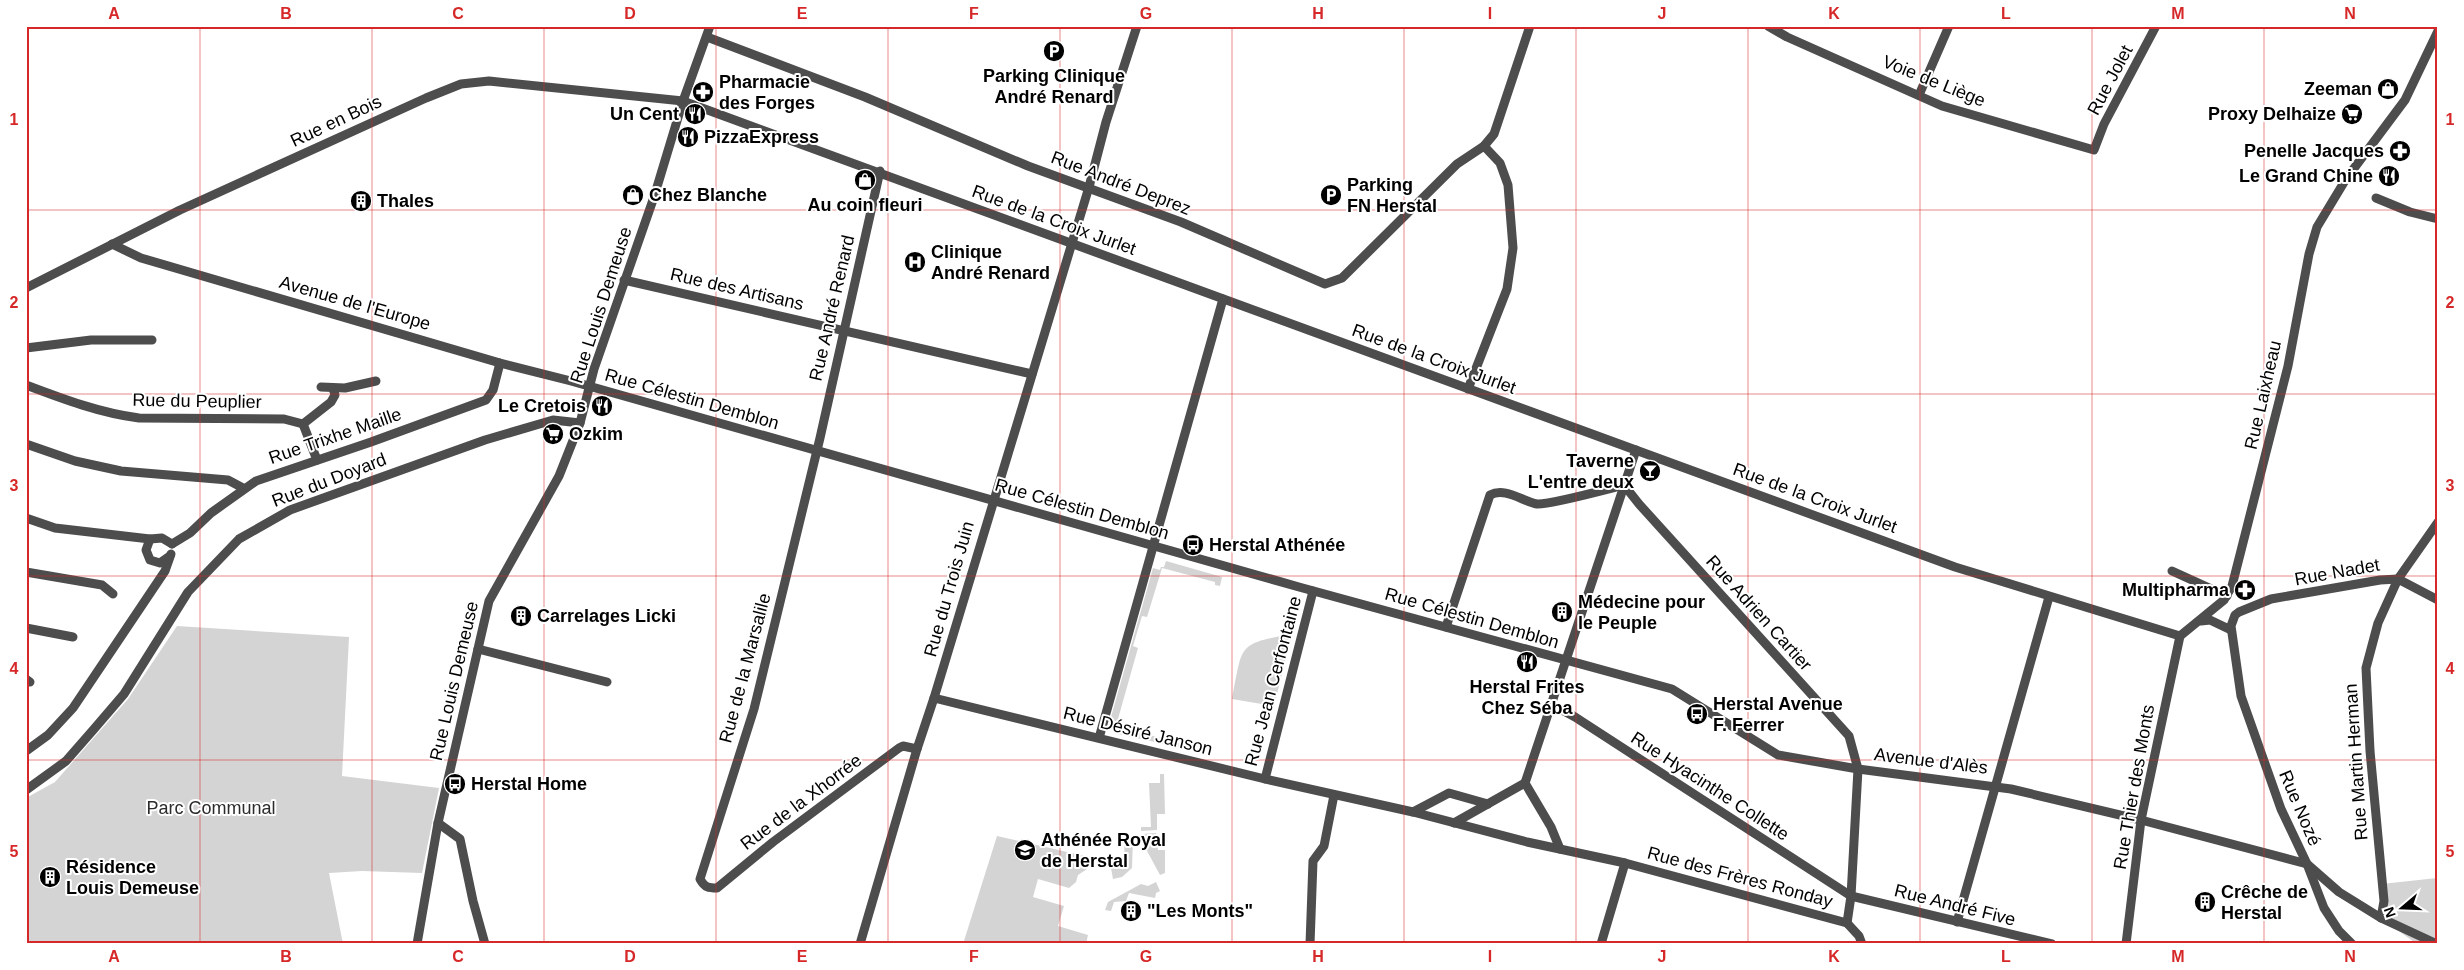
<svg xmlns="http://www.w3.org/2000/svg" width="2464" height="970" font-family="Helvetica,sans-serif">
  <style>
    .green { fill: #d4d4d4 }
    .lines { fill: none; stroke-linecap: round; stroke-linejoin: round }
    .minor { stroke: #4d4d4d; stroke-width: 9 }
    .grid { fill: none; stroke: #d62828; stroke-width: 1; stroke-opacity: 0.55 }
    .labels { text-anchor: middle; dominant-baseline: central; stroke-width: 4; stroke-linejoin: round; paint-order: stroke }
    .poi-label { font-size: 18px; font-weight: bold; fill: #000; stroke: #fff; text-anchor: start }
    .street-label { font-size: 18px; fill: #000; stroke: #fff }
    .park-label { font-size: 18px; fill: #2b2b2b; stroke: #fff }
    .neatline { fill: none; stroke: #d62828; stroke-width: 2 }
    .grid-label { font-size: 16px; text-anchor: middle; font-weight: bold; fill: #d62828 }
  </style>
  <rect width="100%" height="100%" fill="#fff"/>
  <g class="green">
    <path d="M1166,561L1222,577L1220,586L1215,585V582L1162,568L1147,617L1142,616L1133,646L1138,648L1116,726L1183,744L1182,748L1114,733L1109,724L1153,568L1160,570L1161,567H1164Z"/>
    <path d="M177,626L349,637L342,776L439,788L422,873L362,871L329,873L343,944H26V798L55,782L128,699Z"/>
    <path d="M1292,634L1274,706L1232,699C1243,645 1236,644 1292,634Z"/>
    <path d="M1160,774H1164L1165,814H1157V830L1141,831V827H1151L1149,783H1160Z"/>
    <path d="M1156,833L1158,850H1165V873L1160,875L1146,849L1142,834Z"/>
    <path d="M997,836L1089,857L1087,869L1078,875L1076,882L1069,888L1038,879L1033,897L1064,906L1058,926L1088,935L1086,944H963Z"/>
    <path d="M1133,836L1132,868L1122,877L1113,879L1111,868L1125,869L1124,837Z"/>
    <path d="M2438,867V944L2414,942L2381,918L2382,884L2437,878Z"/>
    <path d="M1156,882L1160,891L1156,893L1155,898L1129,893L1126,901L1114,902L1111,911L1105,910L1108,902L1141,884L1148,886Z"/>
  </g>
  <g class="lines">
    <g class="minor">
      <path d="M1768,26L1787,37L1942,106L2094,150L2104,124L2156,26"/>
      <path d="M707,37L865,97L1028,166L1181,222L1325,284L1342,278L1457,164L1484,146L1494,134L1530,26"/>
      <path d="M1919,95L1949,26"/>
      <path d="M880,171L820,438L754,709L700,879C705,888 709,888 717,888L773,842L899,748L903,746L917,749"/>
      <path d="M2376,198L2410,212L2438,219"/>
      <path d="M112,244L141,258L500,363L571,381L1299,587L1672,689L1778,755L1858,769L2011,789L2141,820L2307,864L2339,892L2381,918L2437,944"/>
      <path d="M624,280L1032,374"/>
      <path d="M26,288L180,210L426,98L461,84L489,81L683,101L1955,567L2180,636"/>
      <path d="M26,348L91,340H152"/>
      <path d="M26,385C63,399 100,413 139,418L284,419L303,424"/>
      <path d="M321,387L345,388L376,381"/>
      <path d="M1468,389L1507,289L1513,248L1508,185L1500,163L1484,146"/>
      <path d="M303,424L331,402L335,395L333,388"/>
      <path d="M303,424L317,460"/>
      <path d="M26,444L75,461L121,471L228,480L243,488"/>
      <path d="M26,518L55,528L150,539L162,538L172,544"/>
      <path d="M150,539L146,550L150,560L160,563L170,556"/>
      <path d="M172,544L190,533L211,513L256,481L371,442L486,400L493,390L500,363"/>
      <path d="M2172,571L2227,596"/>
      <path d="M26,572L102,585L113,594"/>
      <path d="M2201,621L2210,620L2231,630"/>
      <path d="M1446,627L1490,495C1505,487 1522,501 1537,504C1549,505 1608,489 1624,485L1639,504L1849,736L1858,769L1851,896L1847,923"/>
      <path d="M26,628L73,637"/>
      <path d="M2180,636L2224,600L2232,586L2288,366L2309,254L2317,227L2346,179L2405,100L2438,31"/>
      <path d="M478,649L607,682"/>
      <path d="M26,679L30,682"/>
      <path d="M934,698L1265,779L1413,812L1527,842L1625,863L1847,923"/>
      <path d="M1551,704L1575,717L1851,896L2052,944"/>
      <path d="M1099,738L1223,299"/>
      <path d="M26,751L48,735L73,708L165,571L171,554"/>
      <path d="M1265,779L1313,591"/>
      <path d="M1525,783L1636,450"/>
      <path d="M1525,783L1551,827L1560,849"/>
      <path d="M26,790L66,761L94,729L124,694L188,592L239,539L290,510L485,440L553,420L580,423"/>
      <path d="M1413,812L1449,793L1488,804"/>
      <path d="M438,823L460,839L473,901L485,944"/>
      <path d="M1454,823L1525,783"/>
      <path d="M2381,918L2384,901L2370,751L2366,668L2378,623L2398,579L2438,522"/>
      <path d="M1957,922L2049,597"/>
      <path d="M1847,923L1859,936L1862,944"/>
      <path d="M417,944L438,823L489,601L559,476L580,423L594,369L654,197L683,101L710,26"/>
      <path d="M860,944L917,749L934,698L1089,187L1106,122L1137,26"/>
      <path d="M1310,944L1313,861L1324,846L1334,795"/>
      <path d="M1601,944L1625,863"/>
      <path d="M2126,944L2141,820L2180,636"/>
      <path d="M2352,944L2339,931L2324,908L2307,864L2281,809L2241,696L2231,626L2235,615L2239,612L2271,599L2380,580L2398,579L2438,600"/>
    </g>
  </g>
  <path class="grid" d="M200,26V944M372,26V944M544,26V944M716,26V944M888,26V944M1060,26V944M1232,26V944M1404,26V944M1576,26V944M1748,26V944M1920,26V944M2092,26V944M2264,26V944M26,210H2438M26,394H2438M26,576H2438M26,760H2438"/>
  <defs>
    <g id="parking-disc" transform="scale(1.125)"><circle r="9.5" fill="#000" stroke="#fff"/><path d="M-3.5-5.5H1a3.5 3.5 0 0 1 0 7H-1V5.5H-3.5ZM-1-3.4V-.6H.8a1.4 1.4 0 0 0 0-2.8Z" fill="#fff"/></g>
    <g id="shop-disc" transform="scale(1.125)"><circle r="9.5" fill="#000" stroke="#fff"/><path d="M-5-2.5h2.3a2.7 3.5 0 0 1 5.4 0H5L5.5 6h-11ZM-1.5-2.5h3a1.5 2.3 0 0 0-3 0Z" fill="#fff"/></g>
    <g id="pharmacy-disc" transform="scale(1.125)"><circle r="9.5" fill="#000" stroke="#fff"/><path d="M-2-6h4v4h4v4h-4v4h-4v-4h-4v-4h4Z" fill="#fff"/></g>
    <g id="restaurant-disc" transform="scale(1.125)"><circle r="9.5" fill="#000" stroke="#fff"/><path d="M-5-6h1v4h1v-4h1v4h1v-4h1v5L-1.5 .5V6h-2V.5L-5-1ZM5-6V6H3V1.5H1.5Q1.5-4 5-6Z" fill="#fff"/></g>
    <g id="supermarket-disc" transform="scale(1.125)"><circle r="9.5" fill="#000" stroke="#fff"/><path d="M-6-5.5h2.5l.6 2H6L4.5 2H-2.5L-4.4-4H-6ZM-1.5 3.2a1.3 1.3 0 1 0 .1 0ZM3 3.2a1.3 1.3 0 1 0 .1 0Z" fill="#fff"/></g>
    <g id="building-disc" transform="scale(1.125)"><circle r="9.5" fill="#000" stroke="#fff"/><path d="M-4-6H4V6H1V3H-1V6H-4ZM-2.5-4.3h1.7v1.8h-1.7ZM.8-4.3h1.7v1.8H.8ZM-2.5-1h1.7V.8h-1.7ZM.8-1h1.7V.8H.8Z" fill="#fff"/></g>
    <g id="hospital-disc" transform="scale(1.125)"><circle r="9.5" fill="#000" stroke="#fff"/><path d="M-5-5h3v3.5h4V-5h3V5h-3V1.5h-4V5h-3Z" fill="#fff"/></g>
    <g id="bar-disc" transform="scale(1.125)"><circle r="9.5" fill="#000" stroke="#fff"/><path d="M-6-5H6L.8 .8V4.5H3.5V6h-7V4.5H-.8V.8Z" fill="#fff"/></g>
    <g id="bus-disc" transform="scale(1.125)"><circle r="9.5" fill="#000" stroke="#fff"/><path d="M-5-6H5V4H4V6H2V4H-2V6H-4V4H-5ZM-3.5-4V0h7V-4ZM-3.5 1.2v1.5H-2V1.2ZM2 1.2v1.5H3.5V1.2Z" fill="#fff"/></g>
    <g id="school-disc" transform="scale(1.125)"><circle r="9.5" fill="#000" stroke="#fff"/><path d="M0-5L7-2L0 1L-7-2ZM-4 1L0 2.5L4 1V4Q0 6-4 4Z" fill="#fff"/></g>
  </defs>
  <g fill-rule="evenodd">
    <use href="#parking-disc" x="1054" y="51"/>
    <use href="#shop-disc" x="2388" y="89"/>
    <use href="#pharmacy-disc" x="703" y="92"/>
    <use href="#restaurant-disc" x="695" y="114"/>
    <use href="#supermarket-disc" x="2352" y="114"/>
    <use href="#restaurant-disc" x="688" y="137"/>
    <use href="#pharmacy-disc" x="2400" y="151"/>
    <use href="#restaurant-disc" x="2389" y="176"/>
    <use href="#shop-disc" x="865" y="180"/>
    <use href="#shop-disc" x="633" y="195"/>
    <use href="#parking-disc" x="1331" y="195"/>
    <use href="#building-disc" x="361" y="201"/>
    <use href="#hospital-disc" x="915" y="262"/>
    <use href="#restaurant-disc" x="602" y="406"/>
    <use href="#supermarket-disc" x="553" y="434"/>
    <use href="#bar-disc" x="1650" y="471"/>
    <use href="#bus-disc" x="1193" y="545"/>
    <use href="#pharmacy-disc" x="2245" y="590"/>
    <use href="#building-disc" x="1562" y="612"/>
    <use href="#building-disc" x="521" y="616"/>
    <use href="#restaurant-disc" x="1527" y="662"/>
    <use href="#bus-disc" x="1697" y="714"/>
    <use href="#bus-disc" x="455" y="784"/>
    <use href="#school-disc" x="1025" y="850"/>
    <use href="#building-disc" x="50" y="877"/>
    <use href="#building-disc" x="2205" y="902"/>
    <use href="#building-disc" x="1131" y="911"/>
  </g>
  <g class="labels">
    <g class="poi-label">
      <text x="1054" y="76" text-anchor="middle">Parking Clinique<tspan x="1054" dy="21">André Renard</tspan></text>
      <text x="719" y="82">Pharmacie<tspan x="719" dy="21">des Forges</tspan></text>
      <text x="2372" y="89" text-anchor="end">Zeeman</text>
      <text x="679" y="114" text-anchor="end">Un Cent</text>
      <text x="2336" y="114" text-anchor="end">Proxy Delhaize</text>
      <text x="704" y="137">PizzaExpress</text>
      <text x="2384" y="151" text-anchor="end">Penelle Jacques</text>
      <text x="2373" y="176" text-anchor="end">Le Grand Chine</text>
      <text x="1347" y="185">Parking<tspan x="1347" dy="21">FN Herstal</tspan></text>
      <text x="649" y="195">Chez Blanche</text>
      <text x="377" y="201">Thales</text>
      <text x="865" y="205" text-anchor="middle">Au coin fleuri</text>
      <text x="931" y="252">Clinique<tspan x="931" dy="21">André Renard</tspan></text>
      <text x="586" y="406" text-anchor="end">Le Cretois</text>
      <text x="569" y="434">Ozkim</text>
      <text x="1634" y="461" text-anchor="end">Taverne<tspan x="1634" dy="21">L'entre deux</tspan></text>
      <text x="1209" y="545">Herstal Athénée</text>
      <text x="2229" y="590" text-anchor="end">Multipharma</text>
      <text x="1578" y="602">Médecine pour<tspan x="1578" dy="21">le Peuple</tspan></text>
      <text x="537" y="616">Carrelages Licki</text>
      <text x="1527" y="687" text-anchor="middle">Herstal Frites<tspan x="1527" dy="21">Chez Séba</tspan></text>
      <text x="1713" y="704">Herstal Avenue<tspan x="1713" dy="21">F. Ferrer</tspan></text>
      <text x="471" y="784">Herstal Home</text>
      <text x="1041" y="840">Athénée Royal<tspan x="1041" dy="21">de Herstal</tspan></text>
      <text x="66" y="867">Résidence<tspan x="66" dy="21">Louis Demeuse</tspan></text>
      <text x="2221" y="892">Crêche de<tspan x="2221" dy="21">Herstal</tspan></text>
      <text x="1147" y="911">"Les Monts"</text>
    </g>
    <g class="street-label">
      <text transform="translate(2110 80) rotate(-62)">Rue Jolet</text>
      <text transform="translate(1934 81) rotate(22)">Voie de Liège</text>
      <text transform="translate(336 121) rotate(-25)">Rue en Bois</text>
      <text transform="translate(1121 183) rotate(21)">Rue André Deprez</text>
      <text transform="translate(1054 220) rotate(20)">Rue de la Croix Jurlet</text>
      <text transform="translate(737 289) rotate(13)">Rue des Artisans</text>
      <text transform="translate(355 303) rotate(16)">Avenue de l'Europe</text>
      <text transform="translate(601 305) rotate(-72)">Rue Louis Demeuse</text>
      <text transform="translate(832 308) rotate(-77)">Rue André Renard</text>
      <text transform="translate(1434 359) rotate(20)">Rue de la Croix Jurlet</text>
      <text transform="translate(2263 395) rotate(-77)">Rue Laixheau</text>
      <text transform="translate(692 399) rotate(16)">Rue Célestin Demblon</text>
      <text transform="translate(197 401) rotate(1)">Rue du Peuplier</text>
      <text transform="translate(335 436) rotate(-19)">Rue Trixhe Maille</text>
      <text transform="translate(329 480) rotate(-21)">Rue du Doyard</text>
      <text transform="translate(1815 498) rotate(20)">Rue de la Croix Jurlet</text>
      <text transform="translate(1082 509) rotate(16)">Rue Célestin Demblon</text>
      <text transform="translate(2337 572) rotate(-10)">Rue Nadet</text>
      <text transform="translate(949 589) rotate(-74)">Rue du Trois Juin</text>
      <text transform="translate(1759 613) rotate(48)">Rue Adrien Cartier</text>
      <text transform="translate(1472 618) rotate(16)">Rue Célestin Demblon</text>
      <text transform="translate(745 668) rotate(-75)">Rue de la Marsalile</text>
      <text transform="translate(454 681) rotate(-77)">Rue Louis Demeuse</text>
      <text transform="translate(1273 681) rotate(-75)">Rue Jean Cerfontaine</text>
      <text transform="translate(1138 731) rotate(14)">Rue Désiré Janson</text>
      <text transform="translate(1931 761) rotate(7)">Avenue d'Alès</text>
      <text transform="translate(2356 762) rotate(-94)">Rue Martin Herman</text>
      <text transform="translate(1710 786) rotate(33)">Rue Hyacinthe Collette</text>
      <text transform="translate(2134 787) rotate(-80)">Rue Thier des Monts</text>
      <text transform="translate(801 802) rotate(-37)">Rue de la Xhorrée</text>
      <text transform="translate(2300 808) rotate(67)">Rue Nozé</text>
      <text transform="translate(1740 877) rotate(15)">Rue des Frères Ronday</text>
      <text transform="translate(1955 905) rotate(14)">Rue André Five</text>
    </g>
    <g class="park-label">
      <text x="211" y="808">Parc Communal</text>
    </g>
  </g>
  <rect width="2464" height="970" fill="none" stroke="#ffffff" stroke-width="55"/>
  <g transform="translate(2402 908) rotate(251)" stroke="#ffffff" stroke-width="4" paint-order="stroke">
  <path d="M0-4L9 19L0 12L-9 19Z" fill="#000000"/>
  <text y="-8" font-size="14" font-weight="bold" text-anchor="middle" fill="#000000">N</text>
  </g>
  <rect x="28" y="28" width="2408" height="914" class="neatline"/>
  <g class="grid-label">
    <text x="114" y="19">A</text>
    <text x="286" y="19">B</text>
    <text x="458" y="19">C</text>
    <text x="630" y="19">D</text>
    <text x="802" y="19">E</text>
    <text x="974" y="19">F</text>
    <text x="1146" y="19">G</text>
    <text x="1318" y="19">H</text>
    <text x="1490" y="19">I</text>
    <text x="1662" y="19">J</text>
    <text x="1834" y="19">K</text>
    <text x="2006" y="19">L</text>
    <text x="2178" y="19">M</text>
    <text x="2350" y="19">N</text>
    <text x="14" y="125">1</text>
    <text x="2450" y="125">1</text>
    <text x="14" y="308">2</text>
    <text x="2450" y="308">2</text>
    <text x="14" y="491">3</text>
    <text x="2450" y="491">3</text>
    <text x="14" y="674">4</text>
    <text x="2450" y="674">4</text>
    <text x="14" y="857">5</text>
    <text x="2450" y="857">5</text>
    <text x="114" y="962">A</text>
    <text x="286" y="962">B</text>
    <text x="458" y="962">C</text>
    <text x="630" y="962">D</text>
    <text x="802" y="962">E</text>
    <text x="974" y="962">F</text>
    <text x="1146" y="962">G</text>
    <text x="1318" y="962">H</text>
    <text x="1490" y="962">I</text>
    <text x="1662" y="962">J</text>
    <text x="1834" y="962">K</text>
    <text x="2006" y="962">L</text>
    <text x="2178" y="962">M</text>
    <text x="2350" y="962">N</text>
  </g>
</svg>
